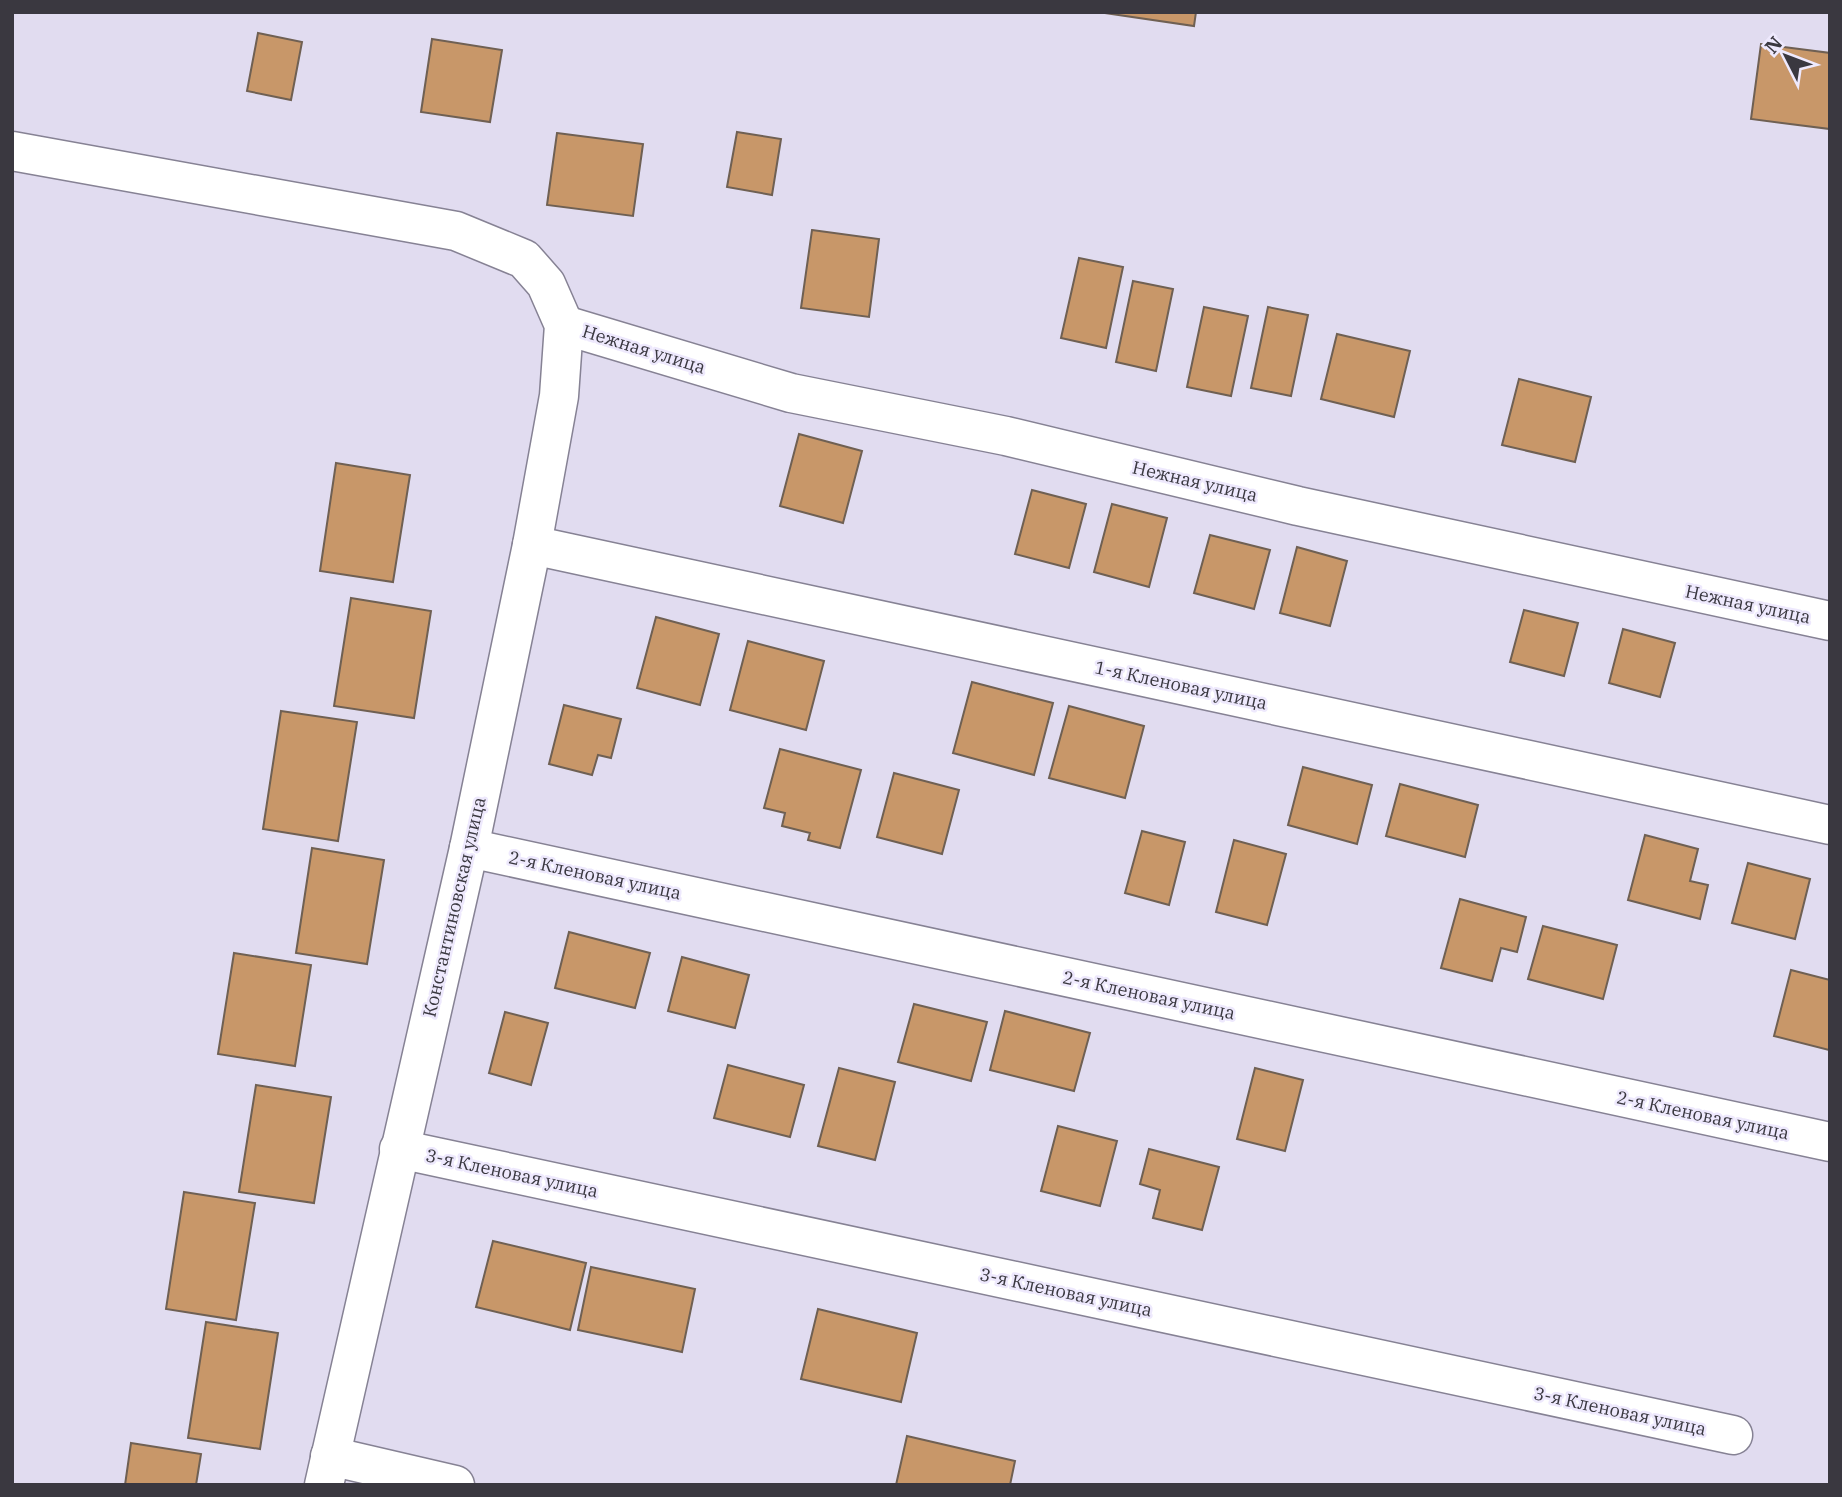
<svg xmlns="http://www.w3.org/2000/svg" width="1842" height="1497" font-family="'IBM Plex Serif',serif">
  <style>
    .building { fill: #c89769; stroke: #6f6053; stroke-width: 2 }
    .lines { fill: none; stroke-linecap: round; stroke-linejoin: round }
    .minor-casing { stroke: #868294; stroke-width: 41 }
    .minor { stroke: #fff; stroke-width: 38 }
    .labels { text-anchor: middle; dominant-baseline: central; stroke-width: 5; stroke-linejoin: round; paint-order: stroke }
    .street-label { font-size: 18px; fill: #3a3840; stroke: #eee9fd }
  </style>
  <rect width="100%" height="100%" fill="#e1dcf0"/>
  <g class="building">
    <path d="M1098,12H1196L1194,26Z"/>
    <path d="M258,33L302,42L291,100L247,91Z"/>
    <path d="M432,39L502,50L490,122L421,112Z"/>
    <path d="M1761,44L1830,53V129L1751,119Z"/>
    <path d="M737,132L781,139L772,195L727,187Z"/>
    <path d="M557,133L643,144L633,216L547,205Z"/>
    <path d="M812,230L879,239L869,317L801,308Z"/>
    <path d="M1079,258L1123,267L1106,348L1061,338Z"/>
    <path d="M1133,281L1173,289L1156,371L1116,362Z"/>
    <path d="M1204,307L1248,316L1231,396L1187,387Z"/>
    <path d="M1268,307L1308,315L1291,396L1251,388Z"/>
    <path d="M1337,334L1410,351L1394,417L1321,399Z"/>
    <path d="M1519,379L1591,397L1575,462L1502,445Z"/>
    <path d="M799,434L862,451L843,523L780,506Z"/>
    <path d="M336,463L410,475L393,582L320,571Z"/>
    <path d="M1032,490L1086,504L1069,568L1015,554Z"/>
    <path d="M1112,504L1167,518L1149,587L1094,572Z"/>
    <path d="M1210,535L1270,550L1254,609L1194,593Z"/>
    <path d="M1297,547L1347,561L1330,626L1280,613Z"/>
    <path d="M351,598L431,611L414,718L334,706Z"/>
    <path d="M1524,610L1578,623L1564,676L1510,662Z"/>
    <path d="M656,617L719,634L700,705L637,688Z"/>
    <path d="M1623,629L1675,643L1660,697L1609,683Z"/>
    <path d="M748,641L824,661L806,730L730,710Z"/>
    <path d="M972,682L1053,703L1034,775L953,753Z"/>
    <path d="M564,705L621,719L611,758L598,755L592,775L549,764Z"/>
    <path d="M1069,706L1144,726L1125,798L1049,778Z"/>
    <path d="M281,711L357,722L338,841L263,829Z"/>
    <path d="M780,749L861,770L840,848L808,840L810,833L782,826L785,813L764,808Z"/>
    <path d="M1303,767L1372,785L1357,844L1288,825Z"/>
    <path d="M894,773L959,790L942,854L877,837Z"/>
    <path d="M1400,784L1478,805L1465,857L1386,836Z"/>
    <path d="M1142,831L1185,842L1169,905L1125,893Z"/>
    <path d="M1645,835L1698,849L1690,881L1708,885L1700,919L1628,900Z"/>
    <path d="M1234,840L1286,854L1267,925L1216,912Z"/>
    <path d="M312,848L384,860L367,964L296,953Z"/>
    <path d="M1748,863L1810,879L1795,939L1732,923Z"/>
    <path d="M1460,899L1526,917L1517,952L1501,948L1492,981L1441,968Z"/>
    <path d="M1543,926L1617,945L1603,999L1528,979Z"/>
    <path d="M569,932L650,953L635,1008L555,988Z"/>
    <path d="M234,953L311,965L295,1066L218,1054Z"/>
    <path d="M682,957L749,975L735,1028L668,1011Z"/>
    <path d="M1791,970L1830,980L1829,1050L1774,1036Z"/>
    <path d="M914,1004L987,1022L971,1081L898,1062Z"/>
    <path d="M1005,1011L1090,1033L1074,1091L990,1070Z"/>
    <path d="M505,1012L548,1023L531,1085L489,1073Z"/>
    <path d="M728,1065L804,1085L790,1137L714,1118Z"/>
    <path d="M839,1068L895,1082L875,1160L818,1146Z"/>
    <path d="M1255,1068L1303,1080L1285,1151L1237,1139Z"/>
    <path d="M256,1085L331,1097L314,1203L239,1192Z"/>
    <path d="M1058,1126L1117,1141L1100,1206L1041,1191Z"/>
    <path d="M1149,1149L1219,1167L1202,1230L1153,1218L1160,1190L1140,1184Z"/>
    <path d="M184,1192L255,1203L236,1320L166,1309Z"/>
    <path d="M493,1241L586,1263L570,1330L476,1307Z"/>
    <path d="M591,1267L695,1289L682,1352L578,1330Z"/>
    <path d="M818,1309L917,1333L901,1402L801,1379Z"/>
    <path d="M206,1322L278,1333L260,1449L188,1438Z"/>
    <path d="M907,1436L1015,1461L1010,1485H896Z"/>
    <path d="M131,1443L201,1454L196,1485H125Z"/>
  </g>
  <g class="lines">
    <g class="minor-casing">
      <g id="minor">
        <path d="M12,151L456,231L524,259L546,284L564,325L559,396L532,545L469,848L324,1485"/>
        <path d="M564,325L791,393L1006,436L1298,506L1830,621"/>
        <path d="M532,545L1830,825"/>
        <path d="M469,848L1830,1142"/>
        <path d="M399,1149L1733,1435"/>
        <path d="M330,1456L455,1485"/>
      </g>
    </g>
    <use href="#minor" class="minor"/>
  </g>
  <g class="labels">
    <g class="street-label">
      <text transform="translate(644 349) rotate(17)">Нежная улица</text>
      <text transform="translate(1195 481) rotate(13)">Нежная улица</text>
      <text transform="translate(1748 604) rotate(12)">Нежная улица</text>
      <text transform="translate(1181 685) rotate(12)">1-я Кленовая улица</text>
      <text transform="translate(595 875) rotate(12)">2-я Кленовая улица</text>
      <text transform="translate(454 907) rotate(-77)">Константиновская улица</text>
      <text transform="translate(1149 995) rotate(12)">2-я Кленовая улица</text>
      <text transform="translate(1703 1115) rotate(12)">2-я Кленовая улица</text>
      <text transform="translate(512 1173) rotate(12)">3-я Кленовая улица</text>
      <text transform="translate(1066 1292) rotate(12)">3-я Кленовая улица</text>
      <text transform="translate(1620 1411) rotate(12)">3-я Кленовая улица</text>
    </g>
  </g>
  <rect width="1842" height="1497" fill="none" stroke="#3a3840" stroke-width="28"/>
  <g transform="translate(1786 56) rotate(312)" stroke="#eee9fd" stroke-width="5" paint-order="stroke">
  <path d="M0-5L12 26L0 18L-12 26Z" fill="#3a3840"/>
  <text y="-10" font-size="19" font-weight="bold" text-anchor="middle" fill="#3a3840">N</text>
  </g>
</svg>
